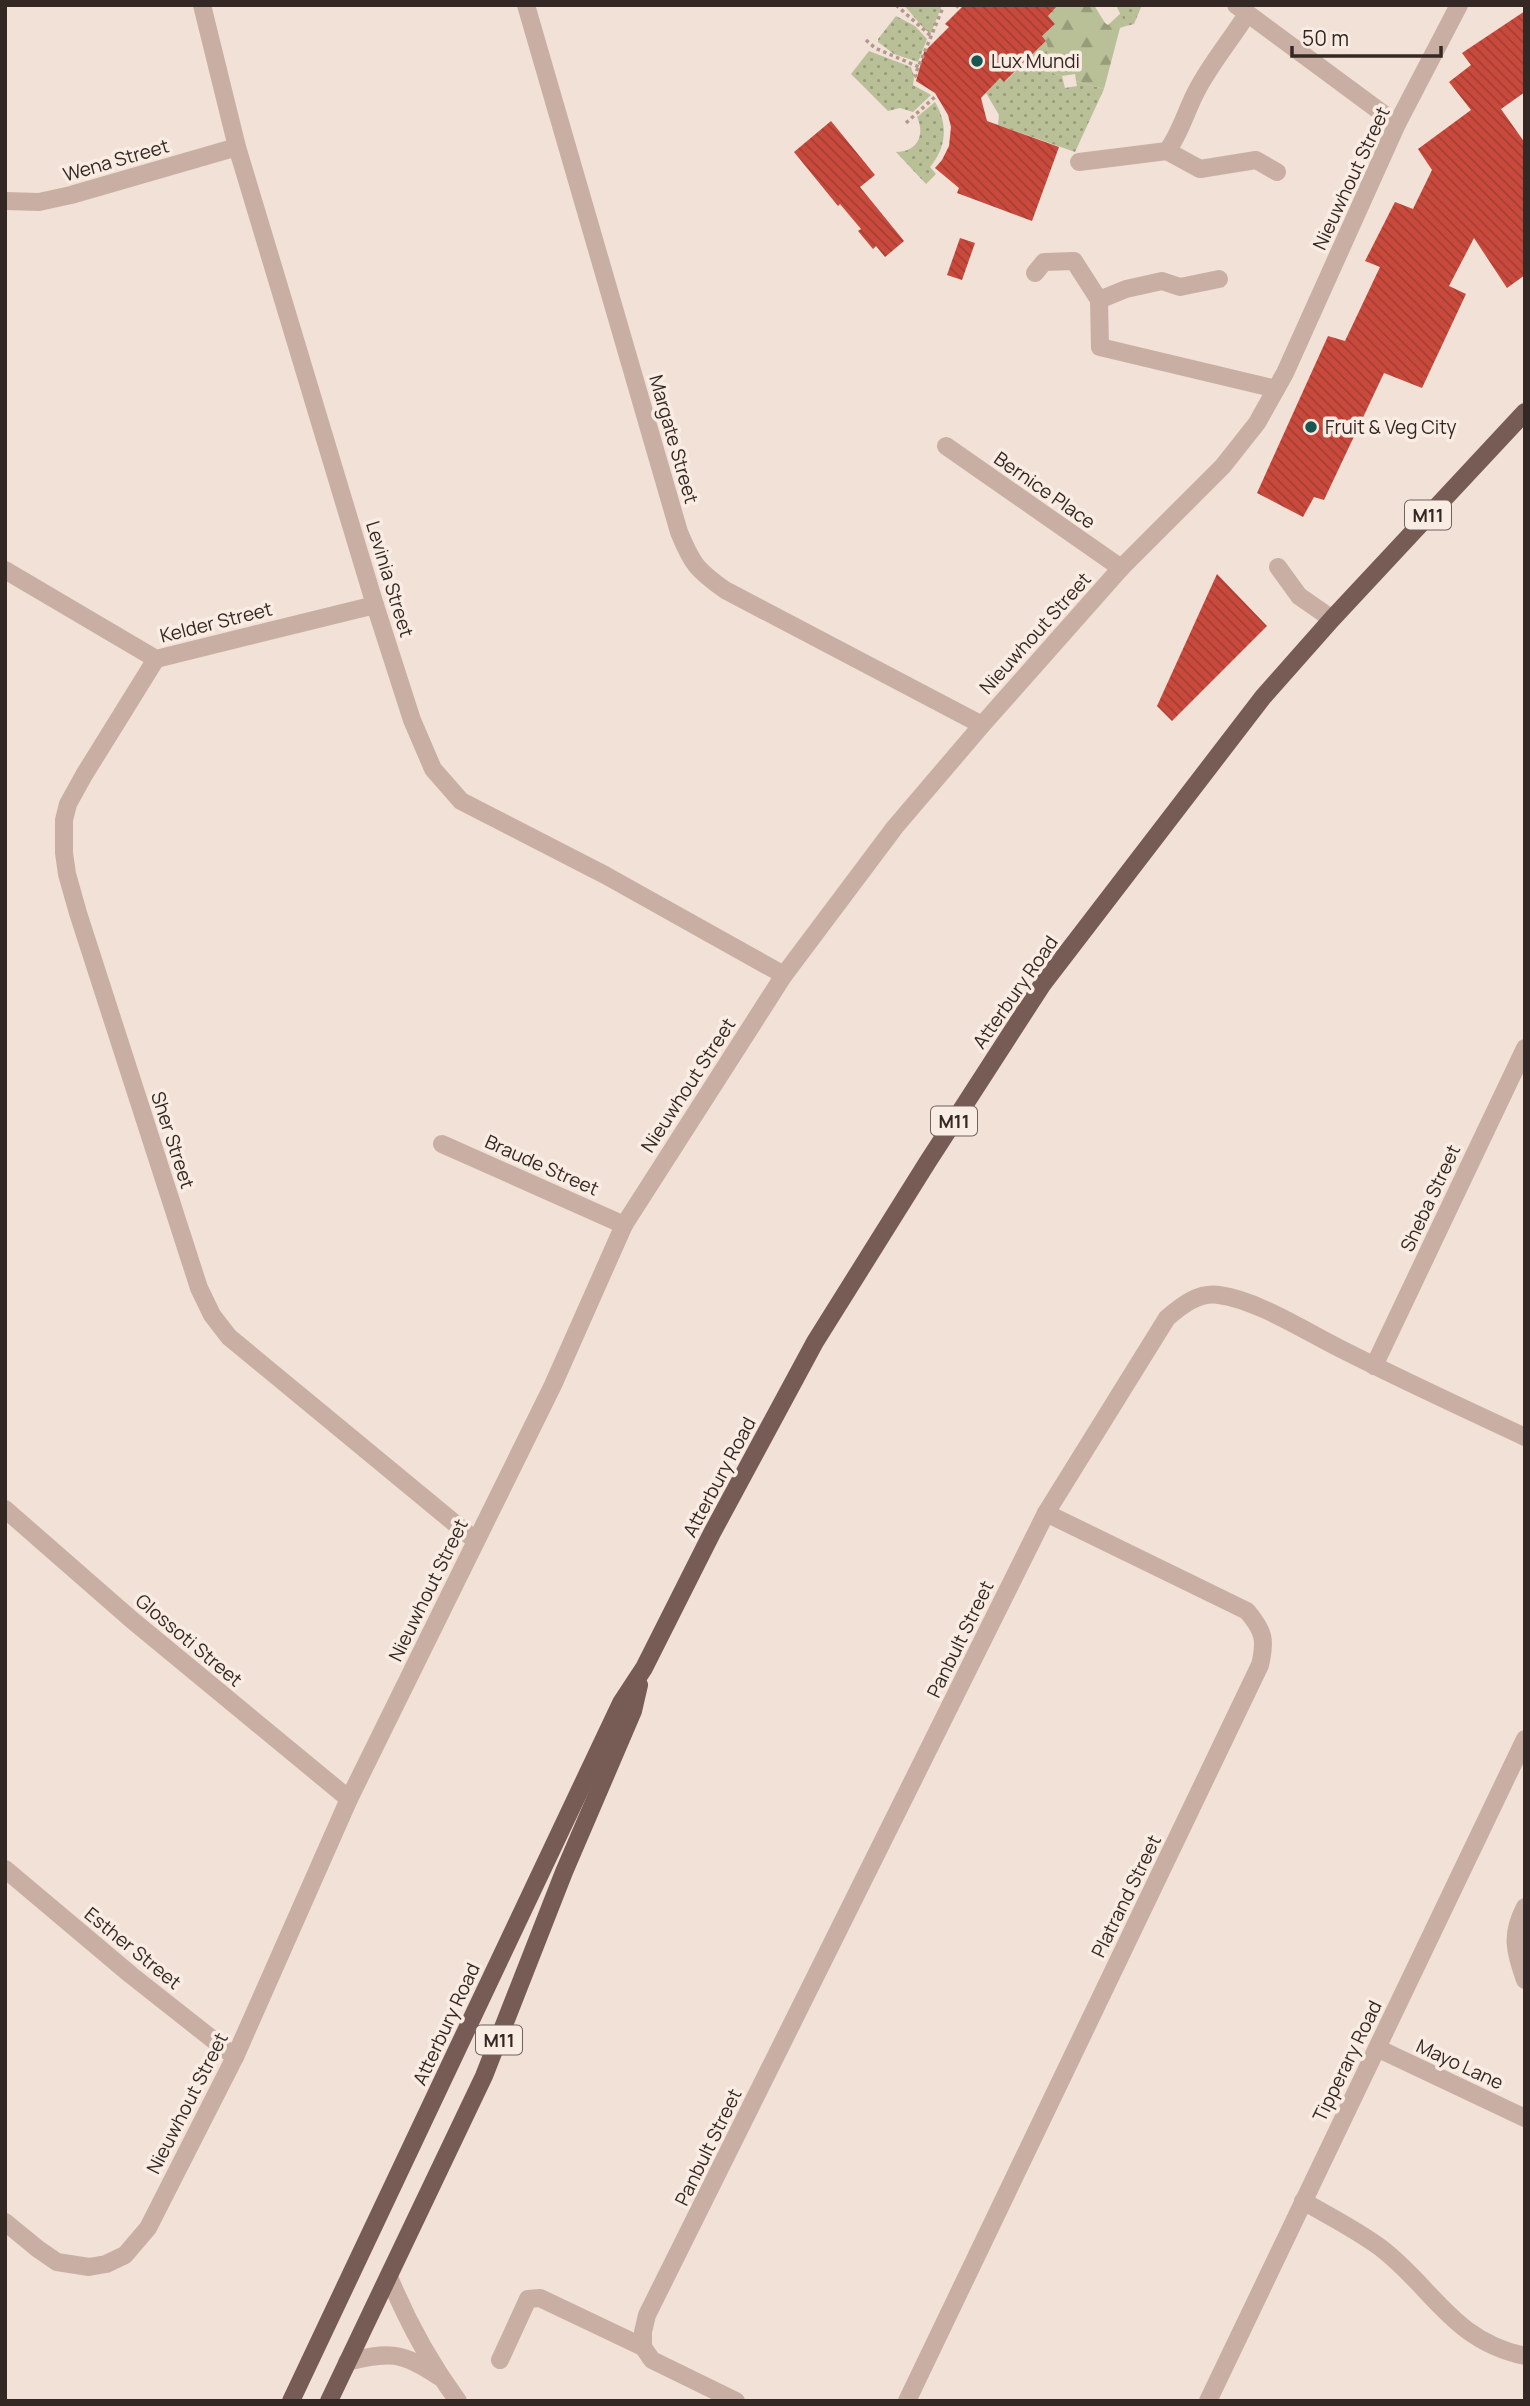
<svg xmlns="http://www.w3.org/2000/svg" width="1530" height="2406" font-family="Manrope,sans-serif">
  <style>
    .grass { fill: url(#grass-dots) }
    .forest { fill: url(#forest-firs) }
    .building { fill: url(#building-back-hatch) }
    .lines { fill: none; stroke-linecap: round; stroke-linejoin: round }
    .path { stroke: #b5988d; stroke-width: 3.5; stroke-dasharray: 3.5 3.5; stroke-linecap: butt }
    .minor { stroke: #c9afa3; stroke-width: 18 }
    .major { stroke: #775c56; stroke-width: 18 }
    .poi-dot { fill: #1a5651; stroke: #f9ece3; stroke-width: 2.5 }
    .labels { text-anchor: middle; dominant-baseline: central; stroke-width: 7; stroke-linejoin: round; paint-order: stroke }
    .shield { fill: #f9ece3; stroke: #6f635e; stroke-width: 2 }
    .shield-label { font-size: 18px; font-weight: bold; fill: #342825 }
    .poi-label { font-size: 19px; fill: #342825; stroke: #f9ece3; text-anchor: start }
    .street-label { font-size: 19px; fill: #342825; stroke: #f9ece3 }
  </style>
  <defs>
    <pattern id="grass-dots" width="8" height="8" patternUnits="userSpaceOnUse" patternTransform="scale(1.75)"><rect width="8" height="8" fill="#b9c097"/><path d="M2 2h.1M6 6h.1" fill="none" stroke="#979c7b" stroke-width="1.8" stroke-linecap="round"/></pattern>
    <pattern id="forest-firs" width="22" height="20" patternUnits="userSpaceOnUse" patternTransform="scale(1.75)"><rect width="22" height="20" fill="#b9c097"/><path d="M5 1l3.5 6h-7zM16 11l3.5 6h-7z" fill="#979c7b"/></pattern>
    <pattern id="building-back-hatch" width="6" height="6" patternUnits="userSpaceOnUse" patternTransform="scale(1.75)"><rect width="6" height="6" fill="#c94a3d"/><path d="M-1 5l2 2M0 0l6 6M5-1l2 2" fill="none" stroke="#a43e33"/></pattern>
  </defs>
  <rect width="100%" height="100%" fill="#f1e1d7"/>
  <g class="grass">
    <path d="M904,5H942L931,33L925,30Z"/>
    <path d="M1116,5H1142L1134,24L1126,26Z"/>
    <path d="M896,16L915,26L927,39L918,62L894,54L878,42V39Z"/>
    <path d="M1046,41L1048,51L1043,70L1062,76L1065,88L1077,86L1076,81L1104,89L1075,152L998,125L999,115L986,93L1000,78L1005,82Z"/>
    <path d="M869,51L911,67L914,77L913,85L931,95L913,112L900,108L888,111L851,74Z"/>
    <path d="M935,102C948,124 947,147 930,167L936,174L926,184L896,152C916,152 926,136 917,117Z"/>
  </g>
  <path class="forest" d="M1058,5H1094L1105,23L1108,25L1121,13L1126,26L1120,28L1104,89L1076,81L1075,74L1062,76L1043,70C1044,57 1053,48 1042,36L1055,24L1048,16Z"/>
  <g class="building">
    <path d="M964,5H1058L1048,16L1055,24L1042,36L1046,41L1004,82L1000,78L981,98L987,121L1059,147L1032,221L957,193L959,188L935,168L942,160L949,146L951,127L948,115L935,93L916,81L924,52L949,27L945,24Z"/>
    <path d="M1525,11V92L1501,109L1525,143V275L1507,288L1474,238L1449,286L1466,294L1422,388L1384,373L1324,500L1314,497L1303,517L1257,493L1328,336L1345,341L1380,267L1365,261L1395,202L1413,209L1432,170L1418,149L1471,110L1449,82L1471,65L1462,53Z"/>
    <path d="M831,121L875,175L860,187L904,241L885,257L876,246L873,249L858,231L861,229L840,204L838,206L794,152Z"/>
    <path d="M960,238L975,243L962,280L947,275Z"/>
    <path d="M1217,574L1267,626L1172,721L1157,706Z"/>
  </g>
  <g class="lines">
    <g class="path">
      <path d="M896,5L931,36"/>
      <path d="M956,5L959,8"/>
      <path d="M866,40L875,48L919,67"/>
      <path d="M917,77L915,75L944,5"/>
      <path d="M906,123L937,95"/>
    </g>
    <g class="minor">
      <path d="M202,5L237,147L375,605L412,720L433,769L461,801L605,875L784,975"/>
      <path d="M526,5L679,532C692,564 697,570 725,590L982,725"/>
      <path d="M1236,5L1397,124"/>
      <path d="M1167,151L1200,169L1256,160L1277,172"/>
      <path d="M1079,162L1167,151C1180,134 1186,111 1196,92C1210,64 1231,40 1247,14"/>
      <path d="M5,201L39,202L71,195L237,147"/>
      <path d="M1035,273L1044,262L1074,261L1099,300L1100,347L1276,389"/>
      <path d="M1099,300L1126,289L1162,281L1180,287L1219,279"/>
      <path d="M946,446L1121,568"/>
      <path d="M1278,567L1299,596L1332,619"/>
      <path d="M5,570L156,659L375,605"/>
      <path d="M156,659L84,775L68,804L64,820V853L67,874L78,913L199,1288L212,1315L229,1337L475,1540"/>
      <path d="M442,1144L624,1225"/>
      <path d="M1374,1366L1525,1048"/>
      <path d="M5,1509L132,1620L349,1799"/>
      <path d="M5,1869L131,1975L235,2057"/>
      <path d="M1525,1907C1510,1936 1515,1950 1525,1980"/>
      <path d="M1377,2048L1525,2118"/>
      <path d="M1303,2201C1329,2216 1357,2230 1381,2248C1434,2289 1452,2340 1525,2356"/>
      <path d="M5,2222L38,2249L57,2262L89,2267L106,2264L125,2255L148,2228L235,2057L349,1799L553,1385L624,1225L784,975L895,827L982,725L1121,568L1223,466L1257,423L1285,373L1397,124L1459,5"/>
      <path d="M389,2277C407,2321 430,2363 458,2401"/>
      <path d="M643,2347V2332L647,2315L1046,1513L1167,1318C1181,1306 1198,1292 1219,1295C1257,1300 1305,1331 1341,1349C1402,1380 1463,1408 1525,1437"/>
      <path d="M500,2360L528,2299L540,2298L643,2347L652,2360L736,2401"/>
      <path d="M347,2362C389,2351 402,2352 438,2376"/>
      <path d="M907,2401L1260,1665C1266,1640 1264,1631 1247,1611L1046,1513"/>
      <path d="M1208,2401L1525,1739"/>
    </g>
    <g class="major">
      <path d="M291,2401L621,1703L644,1668L712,1533L815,1342L927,1163L1042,985L1263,697L1332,619L1525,412"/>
      <path d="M329,2401L484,2076L564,1872L633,1711L639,1685"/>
    </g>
  </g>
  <g class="poi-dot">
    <circle cx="977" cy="61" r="7"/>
    <circle cx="1311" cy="427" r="7"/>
  </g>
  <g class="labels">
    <g class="shield">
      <rect x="1405" y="500.5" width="46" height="29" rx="5"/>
      <rect x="931" y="1106.5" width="46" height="29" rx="5"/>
      <rect x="476" y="2025.5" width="46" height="29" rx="5"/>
    </g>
    <g class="shield-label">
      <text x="1428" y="515">M11</text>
      <text x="954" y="1121">M11</text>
      <text x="499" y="2040">M11</text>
    </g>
    <g class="poi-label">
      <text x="991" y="61">Lux Mundi</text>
      <text x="1325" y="427">Fruit &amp; Veg City</text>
    </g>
    <g class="street-label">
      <text transform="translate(116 160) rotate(-16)">Wena Street</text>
      <text transform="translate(1351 178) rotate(-65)">Nieuwhout Street</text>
      <text transform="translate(674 439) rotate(74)">Margate Street</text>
      <text transform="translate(1045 490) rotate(35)">Bernice Place</text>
      <text transform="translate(390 579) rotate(73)">Levinia Street</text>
      <text transform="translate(216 622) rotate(-14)">Kelder Street</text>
      <text transform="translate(1035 633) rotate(-48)">Nieuwhout Street</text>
      <text transform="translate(1015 992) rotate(-55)">Atterbury Road</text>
      <text transform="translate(688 1085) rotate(-57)">Nieuwhout Street</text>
      <text transform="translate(173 1140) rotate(72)">Sher Street</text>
      <text transform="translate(542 1165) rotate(24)">Braude Street</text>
      <text transform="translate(1430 1198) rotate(-65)">Sheba Street</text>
      <text transform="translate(719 1477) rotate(-62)">Atterbury Road</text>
      <text transform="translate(428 1590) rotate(-64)">Nieuwhout Street</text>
      <text transform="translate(960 1639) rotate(-64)">Panbult Street</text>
      <text transform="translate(189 1640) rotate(40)">Glossoti Street</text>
      <text transform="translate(1126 1896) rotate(-64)">Platrand Street</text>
      <text transform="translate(133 1948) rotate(39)">Esther Street</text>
      <text transform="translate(446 2024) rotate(-65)">Atterbury Road</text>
      <text transform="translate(1347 2061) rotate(-64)">Tipperary Road</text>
      <text transform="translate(1460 2064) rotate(25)">Mayo Lane</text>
      <text transform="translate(187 2103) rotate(-63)">Nieuwhout Street</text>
      <text transform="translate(708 2147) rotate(-64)">Panbult Street</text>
    </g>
  </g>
  <rect width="1530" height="2406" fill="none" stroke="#342825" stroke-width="14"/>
  <path d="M1292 46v10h149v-10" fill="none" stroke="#342825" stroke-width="3.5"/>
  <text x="1302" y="46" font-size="21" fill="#342825" stroke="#f9ece3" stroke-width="5" paint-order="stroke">50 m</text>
</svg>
